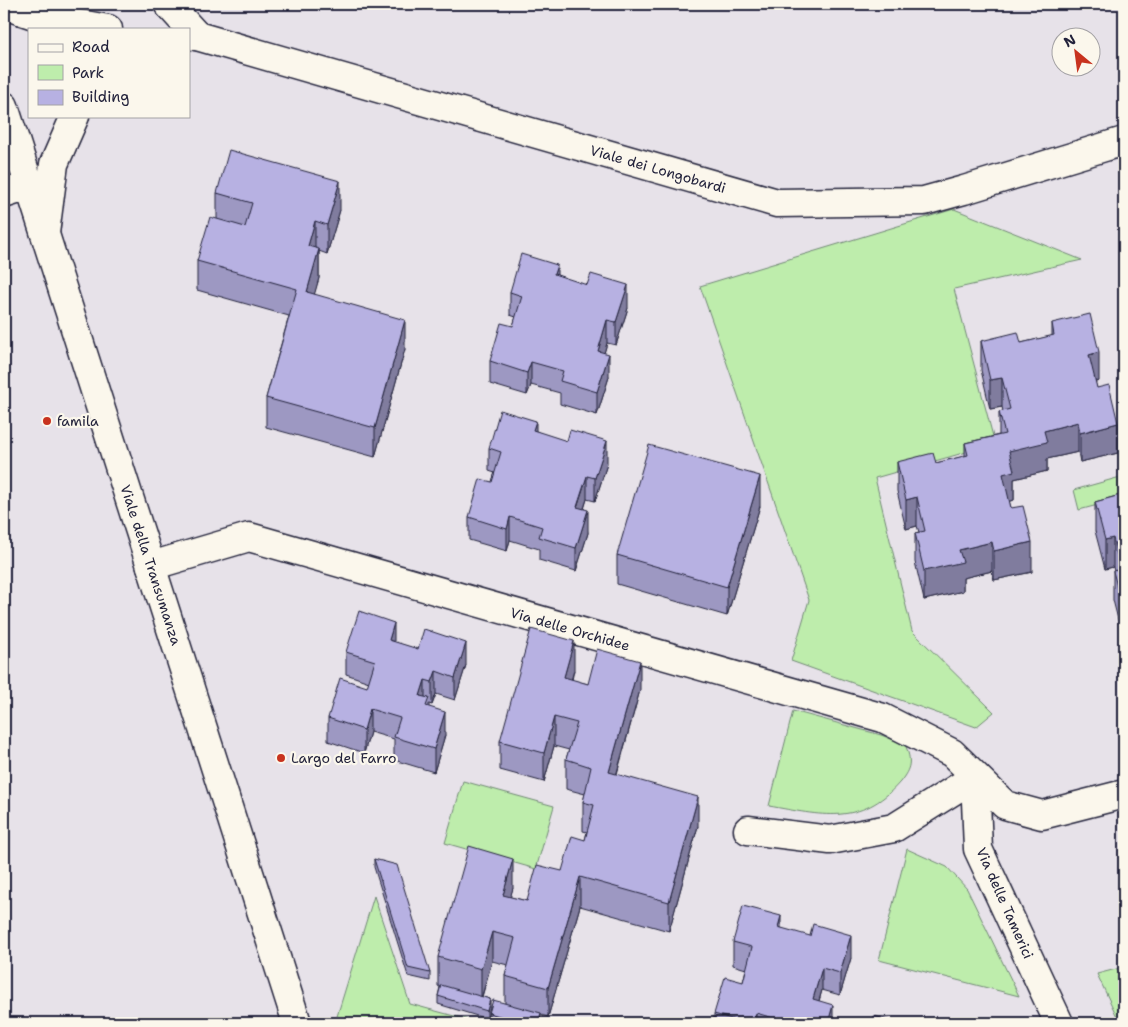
<svg xmlns="http://www.w3.org/2000/svg" width="1128" height="1027" font-family="'Shantell Sans',sans-serif">
  <style>
    .green { fill: #beedac; stroke: #708874 }
    .lines { fill: none; stroke-linecap: round; stroke-linejoin: round }
    .street-casing { stroke: #22223b; stroke-width: 31 }
    .secondary-casing { stroke: #22223b; stroke-width: 31 }
    .street { stroke: #fbf7ec; stroke-width: 28 }
    .secondary { stroke: #fbf7ec; stroke-width: 28 }
    .wall { fill: #9d98c2; stroke: #22223b }
    .shaded-wall { fill: #807c9e; stroke: #22223b }
    .building { fill: #b7b1e2; stroke: #22223b }
    .poi-dot { fill: #c8321e; stroke: #fbf7ec; stroke-width: 2 }
    .labels { text-anchor: middle; dominant-baseline: central; stroke-width: 4.5; stroke-linejoin: round; paint-order: stroke }
    .street-label { font-size: 14px; fill: #22223b; stroke: #fbf7ec }
    .poi-label { font-size: 14px; fill: #22223b; stroke: #fbf7ec; text-anchor: start }
  </style>
  <rect width="100%" height="100%" fill="#e7e2e9"/>
  <filter id="ink" filterUnits="userSpaceOnUse"><feTurbulence type="fractalNoise" baseFrequency=".02" numOctaves="2"/><feDisplacementMap in="SourceGraphic" scale="10" xChannelSelector="R" yChannelSelector="G"/><feConvolveMatrix kernelMatrix="1 2 1 2 8 2 1 2 1" color-interpolation-filters="sRGB"/></filter>
  <g filter="url(#ink)">
    <g class="green">
      <path d="M954,209L1082,260L954,289L995,444L875,478L912,631L994,712L976,727L791,661L809,600L700,286Z"/>
      <path d="M1124,476V498L1079,510L1074,490Z"/>
      <path d="M793,711L881,735L905,744C912,761 911,768 900,782C861,827 820,815 769,806Z"/>
      <path d="M463,781L554,806L536,869L445,843Z"/>
      <path d="M907,849L947,867L967,889L1019,996L879,960Z"/>
      <path d="M374,896L410,1004L480,1023H335Z"/>
      <path d="M1124,967V1023H1120L1097,974Z"/>
    </g>
    <g class="lines">
      <g class="street-casing">
        <g id="street">
          <path d="M168,4L197,36"/>
          <path d="M4,5L40,17L108,29"/>
          <path d="M189,35L197,36L777,203L924,201L964,190L1124,141"/>
          <path d="M4,194L29,186"/>
          <path d="M45,233L54,164L75,116"/>
          <path d="M151,566L249,537L883,718L952,753L1005,805L1042,815L1124,794"/>
          <path d="M975,777L978,849L1059,1023"/>
          <path d="M748,830L830,840L894,828L975,777"/>
        </g>
      </g>
      <g class="secondary-casing">
        <path id="secondary" d="M4,106L297,1023"/>
      </g>
      <use href="#street" class="street"/>
      <use href="#secondary" class="secondary"/>
    </g>
    <g class="wall">
      <path d="M217,193L340,210L327,254L319,251V278L314,294L405,349L375,457L266,427V398L289,316L197,290V261L217,219Z"/>
      <path d="M557,275L628,308L616,345L607,343L604,353L609,377L597,415L560,404V393L531,385L527,395L490,384V361L513,326L516,317L510,315V292Z"/>
      <path d="M1052,323L1099,381L1095,382L1097,388L1118,453L1080,462L1078,452L1047,459V471L1014,479V500L1009,501L1032,572L994,580L992,571L963,578V591L924,600L915,562V533L919,532L917,526L906,529L897,491V462L936,463L965,456V443L999,435V412L1003,411L1002,407L990,409L981,370V341L1021,343L1052,336Z"/>
      <path d="M536,431L607,464L595,501L587,499L584,509L588,533L576,571L539,560V549L510,540L507,551L469,540V517L492,482L495,473L489,471V448Z"/>
      <path d="M1124,494V639H1123L1113,600V571H1114L1113,567L1105,569L1095,531V502Z"/>
      <path d="M760,506L727,616L617,584V555Z"/>
      <path d="M394,642L466,665L455,700L436,694L432,705L429,704V707L445,735L434,772L394,760V739L370,732L364,753L328,741V718L367,687L369,682L346,674V652Z"/>
      <path d="M574,670L572,680L588,684L640,690L617,774L698,826L669,931L580,906L548,1017L541,1015L540,1023H496L489,1021V1013L505,1003V976L508,965L492,961L482,997L490,999L487,1019L438,1004V996L440,987L438,986V957L513,888L510,897L527,901L562,871L585,840L587,832L583,831V802L585,794L566,789V759L569,750L554,746L544,782L500,770V741Z"/>
      <path d="M374,859L430,973V981L408,976L374,867Z"/>
      <path d="M781,928L851,958L840,995L822,990L819,1001L833,1023H714V1014L743,982L746,969L733,965V942Z"/>
    </g>
    <g class="shaded-wall">
      <path d="M340,181V210L327,254V225Z"/>
      <path d="M315,221V250L308,246Z"/>
      <path d="M319,249V278L307,321V292Z"/>
      <path d="M557,265V288L554,274Z"/>
      <path d="M628,285V308L616,345V322Z"/>
      <path d="M405,320V349L375,457V428Z"/>
      <path d="M607,320V343L598,374V351Z"/>
      <path d="M1099,352V381L1089,384V355Z"/>
      <path d="M609,354V377L597,415V392Z"/>
      <path d="M531,362V385L527,395V373Z"/>
      <path d="M1002,378V407L990,409V380Z"/>
      <path d="M536,421V444L533,430Z"/>
      <path d="M1078,422V452L1047,459V471L1014,479V500L1003,503V474L1009,451L1044,431Z"/>
      <path d="M1118,423V453L1080,462V433Z"/>
      <path d="M607,441V464L595,501V478Z"/>
      <path d="M587,476V499L577,530V507Z"/>
      <path d="M760,476V506L727,616V587Z"/>
      <path d="M917,497V526L906,529V500Z"/>
      <path d="M588,510V533L576,571V548Z"/>
      <path d="M510,517V540L507,551V529Z"/>
      <path d="M1113,538V567L1105,569V540Z"/>
      <path d="M992,542V571L963,578V591L924,600V571L959,550Z"/>
      <path d="M1032,542V572L994,580V551Z"/>
      <rect x="1123" y="610" width="1" height="29"/>
      <path d="M394,623V645L389,640Z"/>
      <path d="M574,641V670L564,707V677Z"/>
      <path d="M466,643V665L455,700V678Z"/>
      <path d="M640,661V690L609,801V772Z"/>
      <path d="M436,671V694L432,705V682Z"/>
      <path d="M425,680V703L420,696Z"/>
      <path d="M370,709V732L364,753V730Z"/>
      <path d="M445,712V735L434,772V749Z"/>
      <path d="M554,717V746L544,782V753Z"/>
      <path d="M698,797V826L669,931V902Z"/>
      <path d="M513,859V888L503,924V895Z"/>
      <path d="M580,877V906L548,1017V988Z"/>
      <path d="M781,916V939L778,927Z"/>
      <path d="M492,932V961L481,999V969Z"/>
      <path d="M851,935V958L840,995V973Z"/>
      <path d="M822,968V990L813,1022V999Z"/>
      <path d="M490,999V1007L487,1019V1011Z"/>
      <path d="M833,1005V1023H828Z"/>
      <path d="M541,1013L540,1023H538Z"/>
      <path d="M756,1013V1023H753Z"/>
    </g>
    <g class="building">
      <path d="M229,150L340,181L327,225L315,221L308,246L319,249L307,292L405,320L375,428L266,398L297,289L197,261L210,217L245,227L252,203L217,193Z"/>
      <path d="M521,254L557,265L554,274L587,285L591,274L628,285L616,322L607,320L598,351L609,354L597,392L560,381L563,371L531,362L527,373L490,361L501,323L513,326L522,296L510,292Z"/>
      <path d="M1090,314L1099,352L1089,355L1097,388L1109,385L1118,423L1080,433L1078,422L1044,431L1047,442L1009,451L1014,471L1003,474L1011,508L1023,506L1032,542L994,551L992,542L959,550L963,562L924,571L915,533L925,531L917,497L906,500L897,462L933,453L936,463L968,455L965,443L1005,434L999,412L1010,409L1002,378L990,380L981,341L1018,332L1021,343L1054,335L1052,323Z"/>
      <path d="M500,410L536,421L533,430L567,441L570,430L607,441L595,478L587,476L577,507L588,510L576,548L539,537L542,527L510,517L507,529L469,517L480,479L492,482L501,452L489,448Z"/>
      <path d="M649,445L760,476L727,587L617,555Z"/>
      <path d="M1124,494V610H1123L1113,571L1121,569L1113,538L1105,540L1095,502Z"/>
      <path d="M359,611L394,623L389,640L418,649L424,629L466,643L455,678L436,671L432,682L425,680L420,696L429,698L426,706L445,712L434,749L394,737L400,718L370,709L364,730L328,718L340,678L367,687L375,661L346,652Z"/>
      <path d="M531,629L574,641L564,677L588,684L597,649L640,661L609,772L698,797L669,902L580,877L548,988L505,976L515,938L492,932L481,969L438,957L469,846L513,859L503,895L527,901L537,865L562,871L572,836L585,840L594,805L583,802L591,767L566,759L577,723L554,717L544,753L500,741Z"/>
      <path d="M374,859L397,865L430,973L408,968Z"/>
      <path d="M743,906L781,916L778,927L810,936L813,924L851,935L840,973L822,968L813,999L833,1005L828,1023H787V1022L756,1013L753,1023H746L714,1014L725,977L743,982L752,947L733,942Z"/>
      <path d="M441,985L490,999L487,1011L438,996Z"/>
      <path d="M493,1000L541,1013L538,1023H524L489,1013Z"/>
      <path d="M874,1016L899,1023H872Z"/>
    </g>
  </g>
  <g class="poi-dot">
    <circle cx="47" cy="421" r="5"/>
    <circle cx="281" cy="758" r="5"/>
  </g>
  <g class="labels">
    <g class="street-label">
      <text transform="translate(658 169) rotate(16)">Viale dei Longobardi</text>
      <text transform="translate(151 565) rotate(72)">Viale della Transumanza</text>
      <text transform="translate(570 629) rotate(16)">Via delle Orchidee</text>
      <text transform="translate(1005 903) rotate(66)">Via delle Tamerici</text>
    </g>
    <g class="poi-label">
      <text x="57" y="421">famila</text>
      <text x="291" y="758">Largo del Farro</text>
    </g>
  </g>
  <rect width="1128" height="1027" fill="none" stroke="#fbf7ec" stroke-width="20"/>
  <rect x="10" y="10" width="1108" height="1007" fill="none" stroke="#22223b" stroke-width="2" filter="url(#ink)"/>
  <rect x="28" y="28" width="162" height="90" fill="#fbf7ec" stroke="#a4a2a5"/>
  <rect x="38" y="44" width="25" height="8" fill="#fbf7ec" stroke="#a4a2a5"/>
  <text x="72" y="52" font-size="15" fill="#22223b">Road</text>
  <rect x="38" y="65" width="25" height="15" fill="#beedac" stroke="#a4a2a5"/>
  <text x="72" y="78" font-size="15" fill="#22223b">Park</text>
  <rect x="38" y="90" width="25" height="15" fill="#b7b1e2" stroke="#a4a2a5"/>
  <text x="72" y="102" font-size="15" fill="#22223b">Building</text>
  <g transform="translate(1076 52) rotate(331)"><circle r="24" fill="#fbf7ec" stroke="#a4a2a5"/>
  <path d="M0-4L9 19L0 12L-9 19Z" fill="#c8321e"/>
  <text y="-8" font-size="14" font-weight="bold" text-anchor="middle" fill="#22223b">N</text>
  </g>
</svg>
